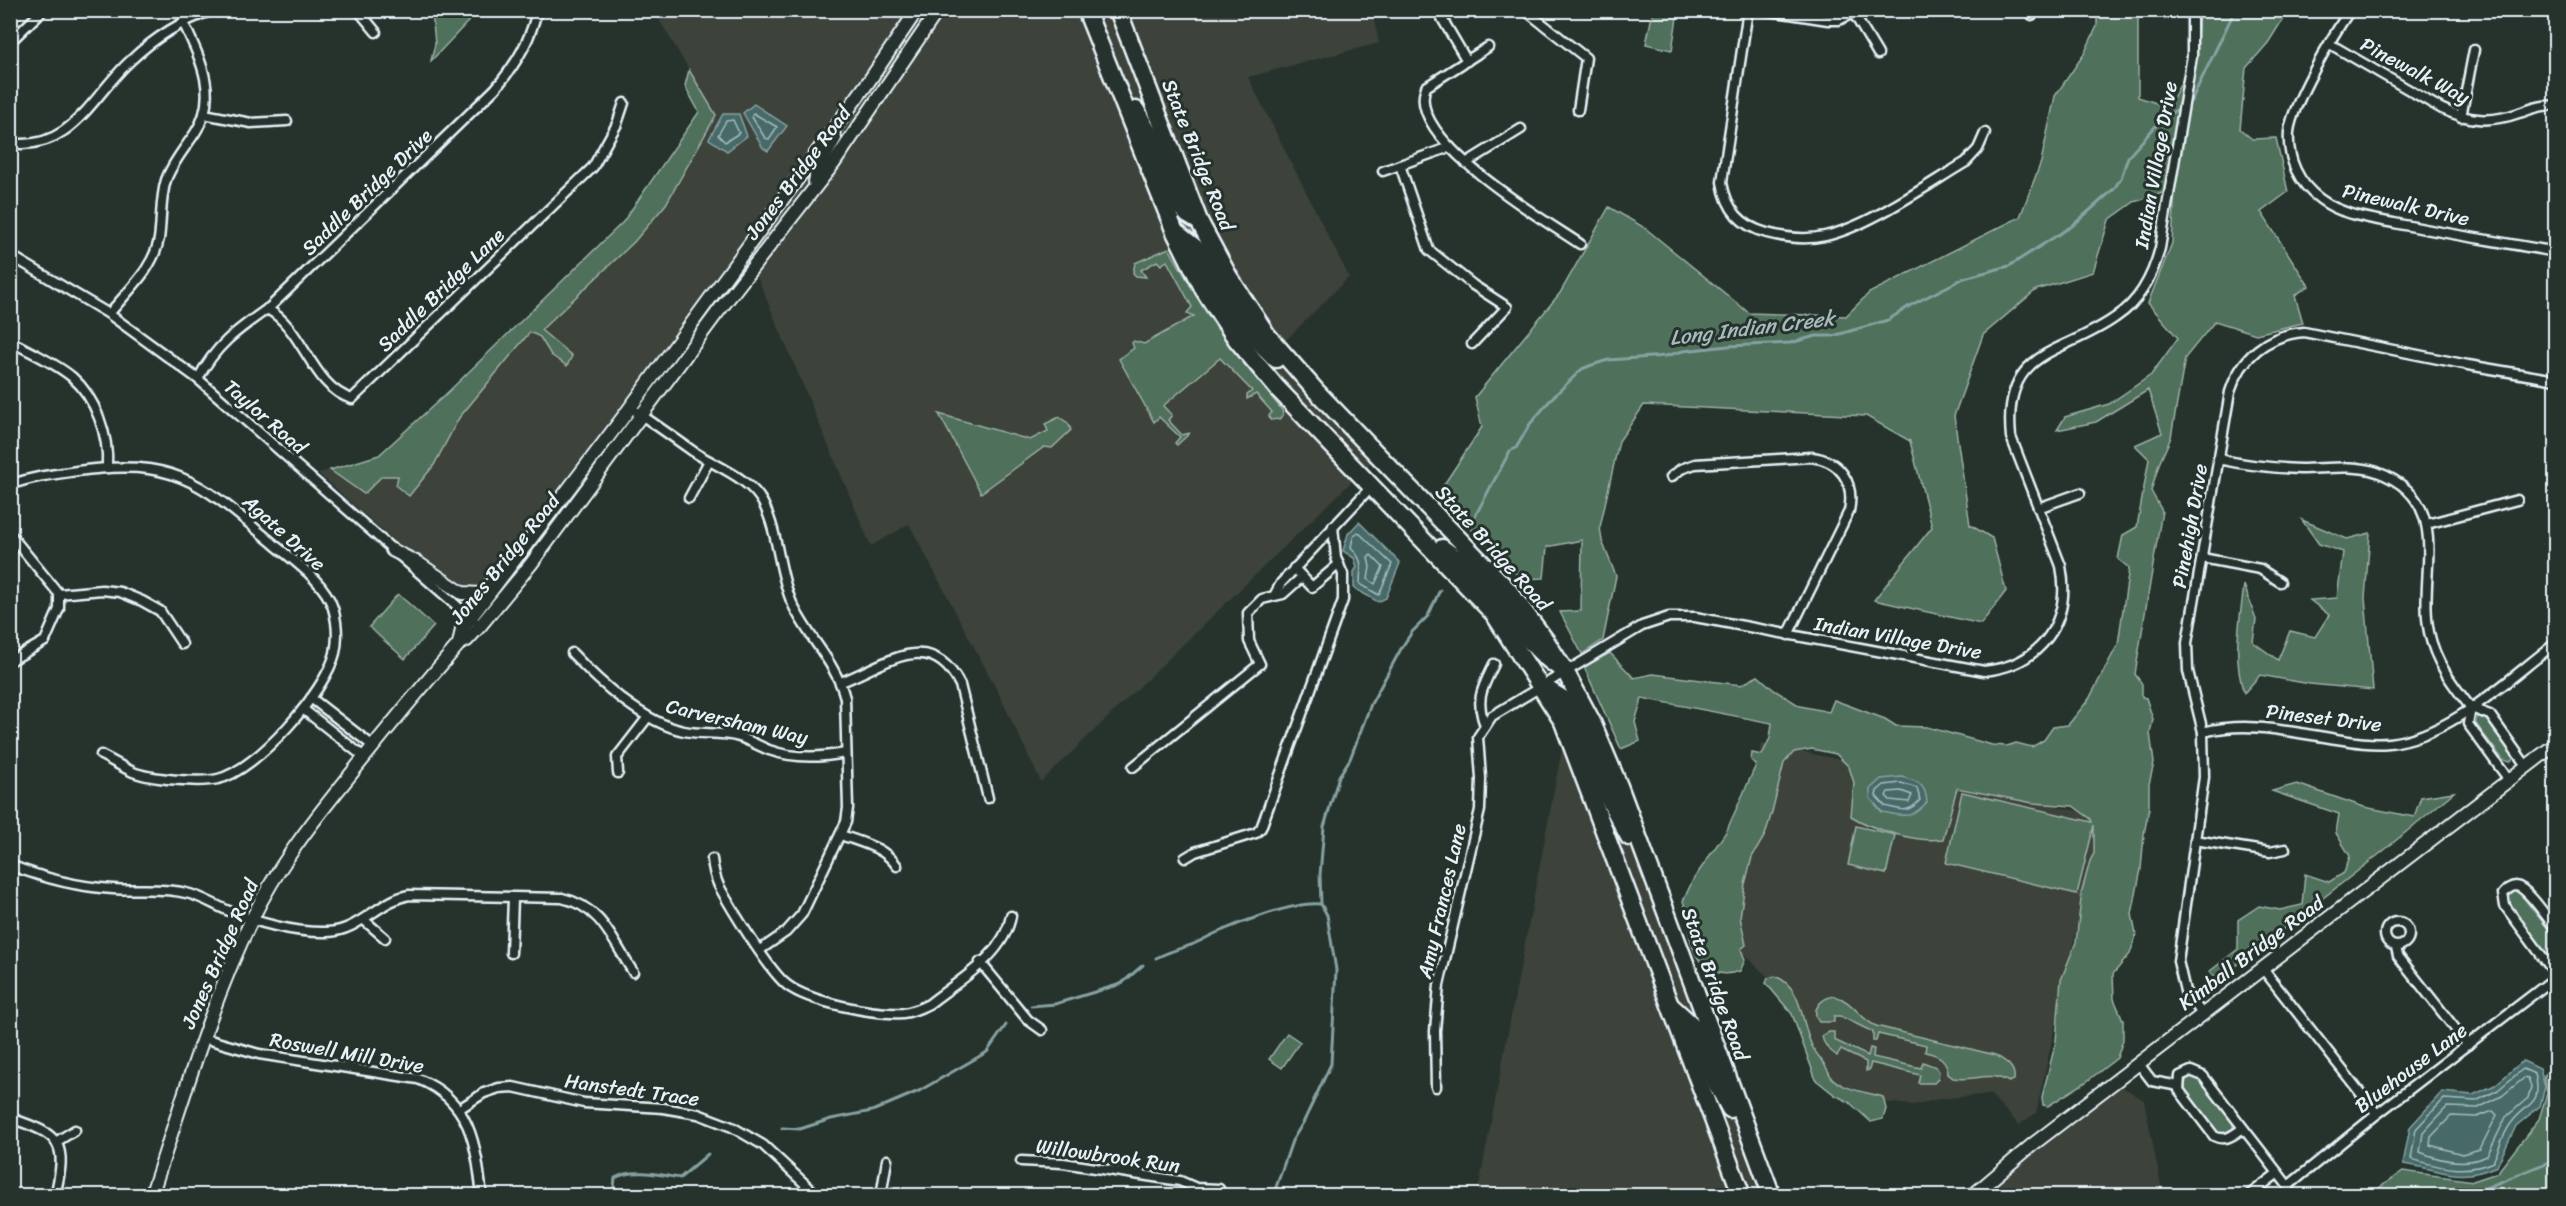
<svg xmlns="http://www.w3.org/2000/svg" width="2566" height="1206" font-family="Sriracha,sans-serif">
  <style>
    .built { fill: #3c433a }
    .green { fill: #4f705a; stroke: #9cb0a9; stroke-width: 1.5 }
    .water { fill: #466b68; stroke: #87a1a2; stroke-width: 1.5 }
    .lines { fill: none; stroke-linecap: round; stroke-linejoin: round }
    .shore { stroke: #a7bbbe; stroke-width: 1.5 }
    .stream { stroke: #87a1a2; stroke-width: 3 }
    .street-casing { stroke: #e8f1f8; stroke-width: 13 }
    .secondary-casing { stroke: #e8f1f8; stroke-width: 16 }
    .highway-casing { stroke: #e8f1f8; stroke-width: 21 }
    .street { stroke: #26332d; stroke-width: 8 }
    .secondary { stroke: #26332d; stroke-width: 12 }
    .highway { stroke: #26332d; stroke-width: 16 }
    .labels { text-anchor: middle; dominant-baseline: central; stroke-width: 6; stroke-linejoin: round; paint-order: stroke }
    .street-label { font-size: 20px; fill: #e8f1f8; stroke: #26332d }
    .water-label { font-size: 21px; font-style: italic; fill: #a7bbbe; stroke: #26332d }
  </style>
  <rect width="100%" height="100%" fill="#26332d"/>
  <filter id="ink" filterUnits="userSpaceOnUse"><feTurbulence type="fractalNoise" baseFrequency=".0167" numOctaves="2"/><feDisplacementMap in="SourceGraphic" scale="12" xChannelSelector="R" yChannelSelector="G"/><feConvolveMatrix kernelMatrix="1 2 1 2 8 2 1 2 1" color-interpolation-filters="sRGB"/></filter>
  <g filter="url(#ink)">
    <g class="built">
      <path d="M654,11H1372L1379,43L1248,77L1349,277L1280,346L1376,458L1041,782L999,694L909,524L871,546L755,272L570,496L478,616L318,473L330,470L364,494L382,476H399L434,465L459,418L530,332L540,337L551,355L567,365L572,356L541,330L634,242L665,204L716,115Z"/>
      <path d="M1577,669L1661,923L1766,1195L1477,1196Z"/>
      <path d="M1762,743L2101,816L2036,1113L2019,1125L1990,1094L1939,1099L1913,1105L1881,1102L1821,1077L1793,1001L1729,940Z"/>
      <path d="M2119,1085L2144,1100L2163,1195L1976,1196Z"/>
    </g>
    <g class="green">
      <path d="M432,11H478L431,61L435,44Z"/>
      <path d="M1653,11H1678L1672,50L1646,44Z"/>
      <path d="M2097,11H2138V97L2168,107L2196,55L2199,11H2288L2268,43L2246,68L2240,129L2252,139L2276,138L2288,192L2261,212L2309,286L2295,295L2303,323L2256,334L2215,321L2185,358L2171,437L2159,464L2151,491L2162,511L2135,674L2142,684V697L2146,698L2153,719L2150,733L2154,763L2149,784V808L2144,834L2141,869L2132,914L2136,935L2130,954L2113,974L2114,999L2123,1020V1040L2117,1058L2086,1082L2048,1106L2043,1105L2042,1097L2056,1041L2061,980L2076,942L2082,891L2090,861L2094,853V825L2077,894L1946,863L1962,792L2092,822L2091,819L2073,806L2033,803L1957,788L1943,839C1918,843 1873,830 1851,816L1854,783L1849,767L1836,754L1812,749L1794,752L1784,763L1772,812L1765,835L1752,857L1745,884L1740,917L1746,945L1741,949L1745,960L1740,971C1713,980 1696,965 1690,937C1689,931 1692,925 1690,919C1688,913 1685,907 1683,901L1693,880L1726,832L1756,765L1751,760L1752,753L1762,755L1770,738L1772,723L1642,698L1635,722L1640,741L1621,749L1584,667L1610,653L1634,678L1653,674L1741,685L1758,676L1774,690L1800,706L1829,712L1834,700L1885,719L1896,726L1927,727L1992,745L2007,746L2016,743L2032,747L2044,740L2053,727L2068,725L2089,699L2118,644L2129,568L2118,559L2123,535L2137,527L2149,459L2135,445L2162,433L2148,390L2096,422L2057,430L2065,417L2109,404L2151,375L2178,338L2148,303L2172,243L2175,189L2134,202L2109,220L2093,272L2036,290L1983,335L1954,416L1970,525L1992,538L2006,591L1981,624L1874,600L1932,527L1910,441L1866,416L1644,405L1619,441L1600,527L1602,541L1616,576L1603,640L1582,654L1560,612L1581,611L1582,540L1547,547L1544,578L1521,579L1437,495L1482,427L1475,397L1560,293L1609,207L1645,228L1749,313L1846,316L1869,293L2020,217L2041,162L2055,96L2084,54L2097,26Z"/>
      <path d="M689,70L716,115L666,204L634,242L541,330L572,356L567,366L551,355L540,337L530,332L459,418L434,465L409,496L396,486L398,476H382L364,494L330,470L379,455L445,395L623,222L699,112L685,86Z"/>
      <path d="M1169,248L1204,309L1225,340L1282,410L1283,415L1279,419L1270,420L1269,416L1272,412L1256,394L1247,399V395L1252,391L1220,358L1163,406L1172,415L1168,420L1182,435L1190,433L1177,445L1175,443L1180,437L1159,417L1154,422L1119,359L1134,348L1132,343L1134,341L1144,344L1194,316L1187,313L1192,307L1167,261L1161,265L1157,261L1141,270L1146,277L1136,276L1133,273L1135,263Z"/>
      <path d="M939,414L1030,440L1048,431L1045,424L1059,417L1068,423L1071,430L1052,448L1044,447L981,493Z"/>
      <path d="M2302,520L2347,539L2370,533L2365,598L2373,690L2310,684L2260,675L2244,693C2232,658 2240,620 2244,585L2256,619L2253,642L2278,660L2290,631L2315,637L2329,615L2310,600L2337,598L2343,552L2319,544Z"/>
      <path d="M398,594L434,626L405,659L369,627Z"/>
      <path d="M2479,716L2484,717L2512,754L2513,759L2510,762L2503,760L2476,724V719Z"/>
      <path d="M2297,784L2364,807L2414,817L2421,797L2454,792L2382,852L2219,979L2209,972L2238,949V920L2259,906L2280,910L2302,905L2305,874L2329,882L2344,873L2350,856L2336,833L2339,814L2272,791Z"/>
      <path d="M1856,826L1895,835L1886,874L1848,865Z"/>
      <path d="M2514,891L2519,892L2555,938V965L2509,905L2508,898Z"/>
      <path d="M1775,976C1804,988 1800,1021 1812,1046C1816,1054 1823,1061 1827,1069C1828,1070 1831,1077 1831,1077C1843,1090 1867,1092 1883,1097L1886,1109L1883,1119L1871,1122L1849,1102L1835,1095L1816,1080L1792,1014L1766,983L1768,978Z"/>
      <path d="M1834,996C1852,1000 1860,1019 1876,1026L1995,1055C2005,1061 2016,1067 2014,1080L2009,1082C1987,1070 1975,1082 1953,1078L1948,1074C1947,1059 1939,1055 1925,1052L1926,1045L1878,1034L1876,1041H1873V1032L1840,1016H1834V1022H1819C1810,1010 1821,998 1834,996Z"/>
      <path d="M1829,1032H1834V1040L1868,1056L1870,1048L1874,1049L1873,1057L1921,1068L1923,1062L1936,1067L1939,1072L1938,1079L1934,1083H1918L1920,1075L1871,1063L1869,1070L1866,1071V1062L1841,1050L1837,1056C1830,1051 1823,1045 1822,1036Z"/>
      <path d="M1287,1033L1300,1042L1282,1068L1269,1059Z"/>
      <path d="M2555,1060V1195H2369L2403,1171L2473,1181L2497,1173L2539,1119L2547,1093L2544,1077Z"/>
      <path d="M2192,1076L2198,1077L2233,1123V1128C2228,1134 2224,1136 2218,1133L2184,1088L2187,1077Z"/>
    </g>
    <g class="water">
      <path d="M754,104L787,126L768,151L763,148L743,113Z"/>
      <path d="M723,114H739L747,136L727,151L709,139Z"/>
      <path d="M1359,522L1400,563L1386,598L1378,602L1354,588V572L1357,567L1354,558L1343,551L1348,534Z"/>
      <path d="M1902,777C1919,782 1925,783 1927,802C1911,820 1905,816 1882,812L1870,798V789L1881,779Z"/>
      <path d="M2523,1061L2540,1069L2545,1087L2540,1106L2516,1126L2497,1166C2456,1184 2444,1169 2403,1164L2410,1127L2442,1092L2473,1095L2495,1085Z"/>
    </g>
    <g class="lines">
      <g class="shore">
        <path d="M753,113L777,127L769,139L765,138L752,117Z"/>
        <path d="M733,120L739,133L725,142L718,135L726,121Z"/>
        <path d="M1358,532L1392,564L1379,595L1360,584C1360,564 1365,564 1351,547L1353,537Z"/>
        <path d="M1371,555L1383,567L1375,584L1368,579L1370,567L1368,558Z"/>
        <path d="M1901,783L1917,788L1920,800C1908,814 1901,810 1885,806L1876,796L1877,791L1884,785Z"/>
        <path d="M1901,791L1912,795L1909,802L1890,800L1886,796L1888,792Z"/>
        <path d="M2523,1069L2535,1074C2543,1106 2527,1102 2512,1122C2503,1133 2499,1149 2493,1162C2464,1175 2440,1167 2411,1159L2416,1129L2444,1099L2476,1101L2498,1090Z"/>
        <path d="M2524,1078L2528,1079L2531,1087L2528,1098L2506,1117L2487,1156C2465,1166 2441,1161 2420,1152L2423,1133L2447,1107L2478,1108L2502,1096Z"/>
        <path d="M2493,1111L2497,1115L2480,1149L2462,1154L2430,1145L2431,1137L2451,1116L2477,1117Z"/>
      </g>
      <g class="stream">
        <path d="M2191,101L2235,10"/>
        <path d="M1474,518L1510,451L1516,448L1530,424L1553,397L1582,369L1592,365L1608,360L1666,356L1683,351L1728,346L1790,343L1816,336H1833L1888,320L1911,305L1964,278L2009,266L2072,226L2114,189L2121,178L2128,157L2162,119L2176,110"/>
        <path d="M1156,958C1168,952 1178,949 1191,945C1199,942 1207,937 1216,933C1241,922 1296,901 1321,904"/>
        <path d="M1031,1006L1055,1004L1121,984L1143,965"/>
        <path d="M782,1128L800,1129L831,1119L872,1111L919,1091L987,1052L1006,1025"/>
        <path d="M613,1196L615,1178C634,1168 660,1175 680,1178L708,1154"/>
        <path d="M1273,1196L1292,1141L1304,1121L1331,1064L1336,970L1327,915L1321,904L1320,875L1324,827L1339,776L1350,759L1371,704L1402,647L1412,632L1428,616L1440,590"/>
        <path d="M2466,1196L2556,1159"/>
      </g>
      <g class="street-casing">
        <g id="street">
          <path d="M358,10L376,32"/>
          <path d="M1437,10L1467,61"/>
          <path d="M1525,10L1586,58L1578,110"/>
          <path d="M1748,10L1722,182C1726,208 1740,226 1767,233C1786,238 1806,240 1825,236C1868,227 1927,185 1966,162L1978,149L1985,133"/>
          <path d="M1763,10L1828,20H1839L1859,10"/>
          <path d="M2028,10L2032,15"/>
          <path d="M2350,10C2333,35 2292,104 2289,132C2287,159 2299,184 2320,199C2341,215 2369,218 2394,223C2447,234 2502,242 2556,252"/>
          <path d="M1854,14L1878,54"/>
          <path d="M10,42L43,10"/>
          <path d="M2330,44L2442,109C2469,121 2491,123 2519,113C2532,109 2542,104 2556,106"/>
          <path d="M1488,47L1426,87C1404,138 1543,219 1580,244"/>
          <path d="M204,114L251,123L287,121"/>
          <path d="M2461,117L2474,50"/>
          <path d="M10,143C71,152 92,96 130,61C154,38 181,21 213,10"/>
          <path d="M1466,163L1521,129"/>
          <path d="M1400,165L1429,250L1473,285L1507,307L1472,344"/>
          <path d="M1383,171L1450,147"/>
          <path d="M10,255L109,314L198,379L480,626"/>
          <path d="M267,309C304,328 311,387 352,399L593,167L617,124L624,103"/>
          <path d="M109,314C128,290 153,270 159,239C162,219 160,199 166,180C172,163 185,148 195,133C220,96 200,58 183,22"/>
          <path d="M10,341C30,352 54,362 72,377C96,398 109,436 107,467"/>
          <path d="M198,379C216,344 239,329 270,307L495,89C514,67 531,40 537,10"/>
          <path d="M631,408C652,422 673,437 694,452C717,467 750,478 763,503C779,534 778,571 792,603C807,637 836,662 845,698L848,808L846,822L802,914L786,932L760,950"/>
          <path d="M2218,459C2245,465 2272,468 2300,469C2325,469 2353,464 2377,472C2456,501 2417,574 2429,632C2435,662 2453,685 2471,708"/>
          <path d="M1671,477L1681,469L1695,464L1811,457C1840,460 1855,482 1849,511L1788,635"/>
          <path d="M10,485C31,477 55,474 77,471C177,457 202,484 275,545C295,562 325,582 333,608C337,622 338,639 335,653C326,691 256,771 218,779C199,783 150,779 133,772C122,767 111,760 101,755"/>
          <path d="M689,498L709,461"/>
          <path d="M2038,508L2080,493"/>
          <path d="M2427,524L2517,500"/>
          <path d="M10,534L59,594V609L45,641L10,661"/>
          <path d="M2202,558L2260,569L2280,582"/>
          <path d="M1294,568L1312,587L1339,564"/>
          <path d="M59,594L102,590L120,592L142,601L160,611L182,644"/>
          <path d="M1275,594L1281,583L1371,487"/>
          <path d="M572,653C599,682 644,723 684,731C702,735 722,731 739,737C749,740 759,746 769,750C794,759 819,758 846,753"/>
          <path d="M841,682C884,666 930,626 960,685L988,798"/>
          <path d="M311,698L373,746"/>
          <path d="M303,709L364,757"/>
          <path d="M1485,726C1475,698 1482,689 1494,664"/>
          <path d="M2203,732C2247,721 2285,731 2330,738C2349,741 2369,745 2389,743C2450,737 2508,679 2556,643"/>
          <path d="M1133,767L1260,664L1249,641L1248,613L1262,599L1283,594L1302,577"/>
          <path d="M618,773L617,757L648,717"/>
          <path d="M2509,780L2468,724L2471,708L2490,715L2527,767"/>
          <path d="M841,835C862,843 884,847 897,866"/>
          <path d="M2195,840L2270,852L2285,849"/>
          <path d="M1185,858L1195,852L1256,833L1261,828L1343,600V574L1336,558L1333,526"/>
          <path d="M712,859C713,869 715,877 719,886C731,908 769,971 787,985C809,1002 875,1015 903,1013C913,1012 921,1008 929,1004C959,980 1004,956 1011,916"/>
          <path d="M10,865C43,878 78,887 113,889C137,891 162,887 186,893C201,896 214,905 229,911C258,923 295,933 327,932C360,931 378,901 409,895L562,898C602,907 612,940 633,972"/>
          <path d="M364,920L385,938"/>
          <circle cx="2397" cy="934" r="12"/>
          <path d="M2556,929C2548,919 2527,887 2516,886C2510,886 2507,890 2503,894L2505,906L2556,975"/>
          <path d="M2396,947L2398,956L2468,1045"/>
          <path d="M511,953L513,898"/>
          <path d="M980,962L1028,1020L1042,1030"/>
          <path d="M2263,969L2377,1114"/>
          <path d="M2203,1015L2185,991L2178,961L2204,777L2203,732L2188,671L2187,643L2230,392C2241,357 2267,335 2304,332L2468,365L2556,380"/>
          <path d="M203,1038L259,1054L418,1079C471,1100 476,1145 482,1196"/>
          <path d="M2139,1064L2152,1081L2179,1086"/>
          <path d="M1436,1087L1435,1031L1439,985L1480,810L1481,778L1478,737L1492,716L1642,626L1669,617H1695L1984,671C2041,665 2072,622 2061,566L2011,437C2002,347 2062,356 2116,317C2140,301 2153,275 2160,248L2192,56V10"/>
          <path d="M459,1109L484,1093L499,1088L513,1087L584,1103L663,1108L698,1114L732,1127L763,1145L818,1196"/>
          <path d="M10,1118C61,1135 68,1142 55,1196"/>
          <path d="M2243,1128C2233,1135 2226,1142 2214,1136L2179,1090L2180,1076L2191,1071L2203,1076L2288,1186L2292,1196"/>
          <path d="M56,1142L75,1130"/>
          <path d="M1021,1161L1063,1163L1180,1181L1196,1188L1219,1189L1218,1196"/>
          <path d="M2288,1186L2377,1114L2556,977"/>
          <path d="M881,1196L887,1160"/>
          <path d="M2248,1196L2278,1173"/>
        </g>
      </g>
      <g class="secondary-casing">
        <g id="secondary">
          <path d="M815,182L817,171L835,138"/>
          <path d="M392,550L418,563L462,593L481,594L491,584"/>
          <path d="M459,644L462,629L624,416L869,81L917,10"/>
          <path d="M151,1196C182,1103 209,1007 252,919C276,869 309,826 343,784C381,736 419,690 459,644L467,640L480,626L531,564L717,313L834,163L938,10"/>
          <path d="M1972,1196L2032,1145L2556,744"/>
        </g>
      </g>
      <g class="highway-casing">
        <g id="highway">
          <path d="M1086,10L1175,232L1204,290L1237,340L1277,388L1494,614L1563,722L1742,1196"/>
          <path d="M1118,10L1199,221L1229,277L1267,335L1316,391L1508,590L1546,641L1565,671L1592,722L1619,786L1772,1196"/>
          <path d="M1136,110L1153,141L1178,204L1188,215L1198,221"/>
          <path d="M1178,234L1197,249L1245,328L1276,359"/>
          <path d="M1442,548C1460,560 1477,575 1492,592C1513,617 1529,647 1557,666"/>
          <path d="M1542,686L1565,700L1572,711L1604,790L1629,837"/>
          <path d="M1671,1006L1694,1027L1716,1083L1730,1109"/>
        </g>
      </g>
      <use href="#street" class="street"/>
      <use href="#secondary" class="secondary"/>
      <use href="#highway" class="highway"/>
    </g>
  </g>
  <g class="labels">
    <g class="street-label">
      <text transform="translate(2415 71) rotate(28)">Pinewalk Way</text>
      <text transform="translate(1198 155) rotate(68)">State Bridge Road</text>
      <text transform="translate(2156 165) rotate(-80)">Indian Village Drive</text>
      <text transform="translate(798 173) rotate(-53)">Jones Bridge Road</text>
      <text transform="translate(367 192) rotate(-44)">Saddle Bridge Drive</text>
      <text transform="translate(2406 205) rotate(13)">Pinewalk Drive</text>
      <text transform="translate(441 290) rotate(-44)">Saddle Bridge Lane</text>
      <text transform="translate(265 417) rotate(41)">Taylor Road</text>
      <text transform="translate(2190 526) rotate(-80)">Pinehigh Drive</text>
      <text transform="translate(284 533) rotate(42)">Agate Drive</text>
      <text transform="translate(1493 548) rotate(48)">State Bridge Road</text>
      <text transform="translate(505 559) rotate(-51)">Jones Bridge Road</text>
      <text transform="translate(1898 638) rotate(10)">Indian Village Drive</text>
      <text transform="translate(2324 718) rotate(7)">Pineset Drive</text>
      <text transform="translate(737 722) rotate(13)">Carversham Way</text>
      <text transform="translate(1442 901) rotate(-77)">Amy Frances Lane</text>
      <text transform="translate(2251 953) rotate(-37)">Kimball Bridge Road</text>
      <text transform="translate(220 954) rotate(-66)">Jones Bridge Road</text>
      <text transform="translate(1715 984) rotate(70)">State Bridge Road</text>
      <text transform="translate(347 1053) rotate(10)">Roswell Mill Drive</text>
      <text transform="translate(2411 1068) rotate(-37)">Bluehouse Lane</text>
      <text transform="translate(632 1090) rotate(8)">Hanstedt Trace</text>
      <text transform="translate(1108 1156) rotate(8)">Willowbrook Run</text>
    </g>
    <g class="water-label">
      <text transform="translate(1752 328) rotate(-7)">Long Indian Creek</text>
    </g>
  </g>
  <rect width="2566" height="1206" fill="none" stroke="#26332d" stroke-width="36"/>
  <rect x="18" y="18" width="2530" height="1170" fill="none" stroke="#e8f1f8" stroke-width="2" filter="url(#ink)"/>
</svg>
